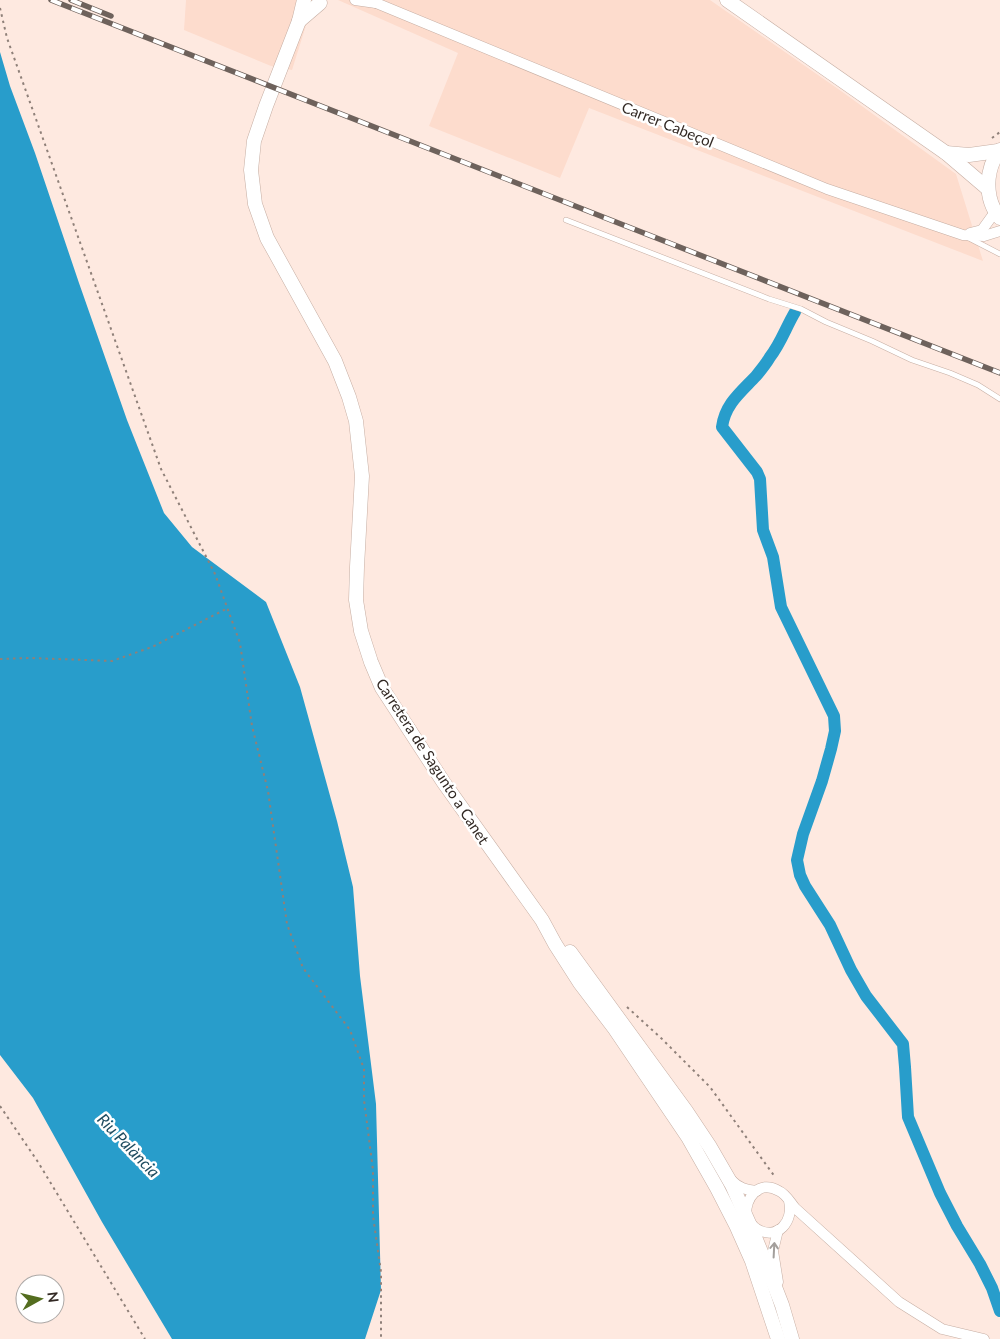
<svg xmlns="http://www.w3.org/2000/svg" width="1000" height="1339" font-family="Lato,sans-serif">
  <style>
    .built { fill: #fddccd }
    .water { fill: #289dcb }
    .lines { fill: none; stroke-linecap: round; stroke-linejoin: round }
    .canal { stroke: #289dcb; stroke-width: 12 }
    .service-casing { stroke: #c6aea3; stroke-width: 6 }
    .minor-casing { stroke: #c6aea3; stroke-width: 11 }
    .secondary-casing { stroke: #c6aea3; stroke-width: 15 }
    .path { stroke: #8f8079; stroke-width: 2; stroke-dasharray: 2.5 4; stroke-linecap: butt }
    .service { stroke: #fff; stroke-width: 5 }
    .minor { stroke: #fff; stroke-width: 10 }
    .secondary { stroke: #fff; stroke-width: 14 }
    .rail-casing { stroke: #6e625c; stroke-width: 5.5 }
    .rail { stroke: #fff; stroke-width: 4; stroke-dasharray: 11; stroke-linecap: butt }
    .oneway { stroke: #a39f9c }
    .labels { text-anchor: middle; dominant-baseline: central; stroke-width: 5; stroke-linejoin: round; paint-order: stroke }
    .street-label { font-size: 15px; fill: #322924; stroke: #fff }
    .water-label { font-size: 16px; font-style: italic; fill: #1f4c60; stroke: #fff }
  </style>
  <rect width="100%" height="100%" fill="#fee9e0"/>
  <g class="built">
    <path d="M186,0H314L292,70L271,66L184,30Z"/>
    <path d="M338,0H710L841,91L956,174L983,261L589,108L560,178L429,126L458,53Z"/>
  </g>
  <path class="water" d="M0,52L10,86L35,153L79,283L127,420L164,513L192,547L266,602L300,687L337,821L353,887L360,976L376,1104L381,1290L365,1339H172L102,1222L33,1098L0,1055Z"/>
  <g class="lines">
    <path class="canal" d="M795,312C786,327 781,343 770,357C766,364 761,370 756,376C741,392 725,404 722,427L757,472L760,479L763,530L773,557L781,607L834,716L835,731L831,749L822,781L803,834L797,860L800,875L805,886L830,925L851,970L866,996L903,1044L905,1067L908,1117L940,1193L957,1226L980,1264L992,1288L1000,1311"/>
    <g class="service-casing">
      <g id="service">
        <path d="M566,220L769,299L801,309L826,322L872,341L912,360L950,373L978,385L1000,399"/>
        <path d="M967,237L1000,254"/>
      </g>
    </g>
    <g class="minor-casing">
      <g id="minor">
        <path d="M355,0L376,3"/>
        <path d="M371,0L376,3L827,189L963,235L984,236L1000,231"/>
        <path d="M970,233L982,230L995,212"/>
        <path d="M731,1180C739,1188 746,1190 757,1191"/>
        <path d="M789,1201C794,1221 778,1241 757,1229C753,1227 750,1222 746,1218C745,1198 758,1179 779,1191C786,1194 790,1202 795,1208L899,1302L942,1329L984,1339"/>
        <path d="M778,1282L773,1251L778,1230"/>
      </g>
    </g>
    <g class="secondary-casing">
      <g id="secondary">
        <path d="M304,0L299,21L266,106L254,141L251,170L255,204L267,238L335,361L349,397L356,421L362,476L357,567L356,600L361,631L371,662L382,688L444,783L542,920L555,944L580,983L615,1029L688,1137L717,1188L736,1225L752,1261L778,1339"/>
        <path d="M727,0L946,153L987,188"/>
        <path d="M299,21L320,3"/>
        <path d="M1000,150C985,169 984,199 1000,218"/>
        <path d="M946,153L969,155L998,151"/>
        <path d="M570,952L686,1111L710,1147L732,1185L752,1230L768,1269L782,1305L792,1339"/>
      </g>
    </g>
    <g class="path">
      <path d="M0,8L7,38L161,469L215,574L240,643L252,726L268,791L287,924L303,968L350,1030L364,1069V1100L373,1170V1216L381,1272V1339"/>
      <path d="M992,138L1000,132"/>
      <path d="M0,659L30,658L112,661L152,647L226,609"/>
      <path d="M627,1007L661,1038L710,1087L775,1177"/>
      <path d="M0,1106L38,1162L145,1339"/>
    </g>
    <use href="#service" class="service"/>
    <use href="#minor" class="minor"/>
    <use href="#secondary" class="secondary"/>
    <g class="rail-casing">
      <g id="rail">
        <path d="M51,0L1000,373"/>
        <path d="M71,0L111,16"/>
      </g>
    </g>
    <use href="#rail" class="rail"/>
  </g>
  <defs><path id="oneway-shaft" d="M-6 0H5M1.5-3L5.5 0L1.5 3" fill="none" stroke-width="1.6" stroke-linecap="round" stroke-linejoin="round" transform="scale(1.25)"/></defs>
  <use class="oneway" href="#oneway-shaft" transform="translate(774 1250) rotate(-87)"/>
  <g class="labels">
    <g class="street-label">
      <text transform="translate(668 124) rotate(22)">Carrer Cabeçol</text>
      <text transform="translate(433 761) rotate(57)">Carretera de Sagunto a Canet</text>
    </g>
    <g class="water-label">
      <text transform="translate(129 1145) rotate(46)">Riu Palància</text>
    </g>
  </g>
  <g transform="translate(40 1299) rotate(82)"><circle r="24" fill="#ffffff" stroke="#ada9a7"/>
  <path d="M0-4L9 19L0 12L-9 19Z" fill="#546d1f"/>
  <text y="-8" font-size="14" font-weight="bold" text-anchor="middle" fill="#322924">N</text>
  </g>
</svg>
